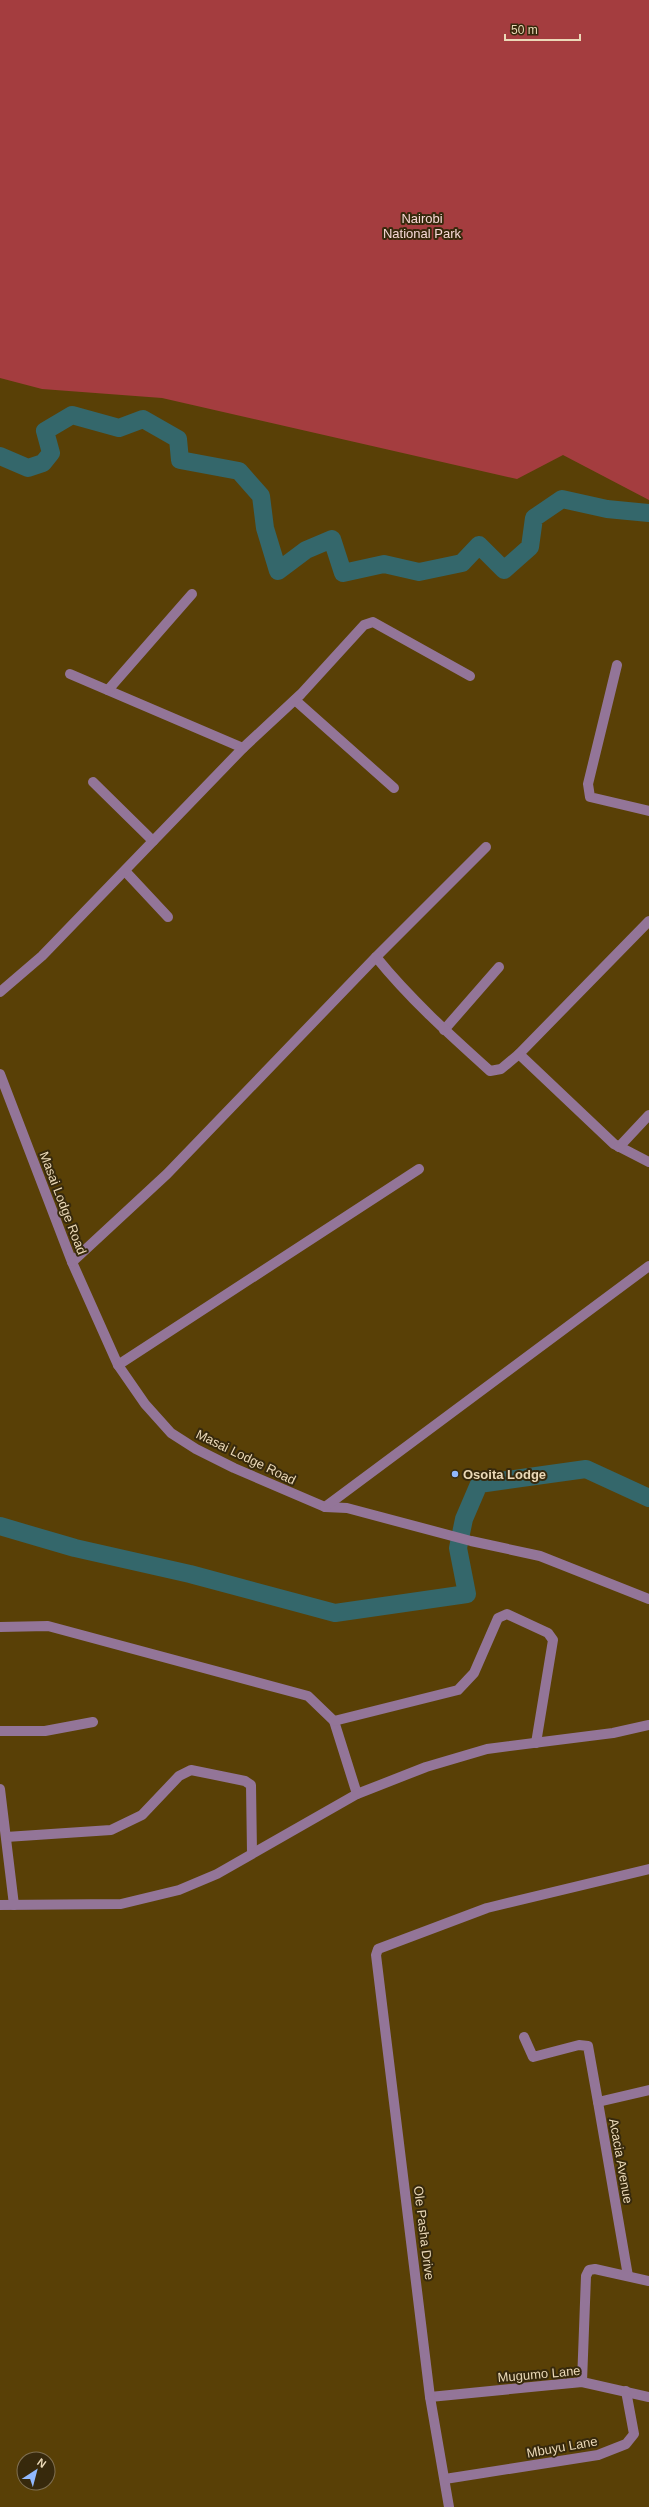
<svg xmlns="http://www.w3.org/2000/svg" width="649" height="2507" font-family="Helvetica,sans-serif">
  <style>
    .green { fill: #a43d3f }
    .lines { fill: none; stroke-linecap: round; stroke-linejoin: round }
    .river { stroke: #34676b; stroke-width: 18 }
    .minor { stroke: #937598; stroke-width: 10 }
    .poi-dot { fill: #91b8fd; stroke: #37290c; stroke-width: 1.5 }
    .labels { text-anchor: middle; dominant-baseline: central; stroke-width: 4; stroke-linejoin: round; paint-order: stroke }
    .park-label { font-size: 13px; fill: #f7d9d7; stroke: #37290c }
    .street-label { font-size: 13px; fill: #ebd9b8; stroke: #37290c }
    .poi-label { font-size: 13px; font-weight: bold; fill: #ebd9b8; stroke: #37290c; text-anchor: start }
  </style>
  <rect width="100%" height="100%" fill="#594006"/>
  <path class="green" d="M0,0H649V500L563,455L517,479L162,398L42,389L0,378Z"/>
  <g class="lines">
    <g class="river">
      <path d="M0,456L28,468L43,463L51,453L45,431L72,415L119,428L143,419L178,439L180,460L239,471L261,496L265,528L278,571L306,550L332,539L343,573L384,564L419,572L462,563L479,545L504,570L530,547L534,518L562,499L607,509L649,513"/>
      <path d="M0,1526L75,1548L190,1574L335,1613L467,1594L458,1548L464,1519L479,1484L586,1469L649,1498"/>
    </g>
    <g class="minor">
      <path d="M617,665L588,784L590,797L649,811"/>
      <path d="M70,674L243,748"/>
      <path d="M108,690L192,594"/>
      <path d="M295,700L394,788"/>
      <path d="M93,782L153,841"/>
      <path d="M125,871L168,917"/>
      <path d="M376,957L486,847"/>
      <path d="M0,992L42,956L243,748L301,694L364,625L373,622L470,676"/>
      <path d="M444,1030L499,967"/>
      <path d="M519,1054L614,1144L649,1162"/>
      <path d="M0,1074L72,1262L118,1365L145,1404L171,1433L196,1449L234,1468L325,1507L347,1508L471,1541L540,1556L649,1599"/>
      <path d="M619,1147L649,1115"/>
      <path d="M72,1262L167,1174L376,957C410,999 450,1035 490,1071L501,1069L519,1054L649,921"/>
      <path d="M118,1365L419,1169"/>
      <path d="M325,1507L649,1266"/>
      <path d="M0,1627L48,1626L308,1696L334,1721L357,1794"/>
      <path d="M334,1721L458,1690L474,1673L498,1618L507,1614L548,1633L553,1640L536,1743"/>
      <path d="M0,1731H45L93,1722"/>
      <path d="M0,1789L14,1905"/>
      <path d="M6,1837L111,1830L142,1815L179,1776L191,1770L245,1781L251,1785L252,1853"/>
      <path d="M0,1905L121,1904L179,1890L217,1874L357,1794L426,1767L487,1749L613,1733L649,1725"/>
      <path d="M524,2037L533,2057L579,2045L588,2046L598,2102"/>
      <path d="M628,2276L598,2102L649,2090"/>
      <path d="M582,2382L586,2276L589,2270L595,2269L649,2281"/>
      <path d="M430,2397L582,2382L649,2397"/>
      <path d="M445,2479L598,2455L626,2444L634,2434L626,2391"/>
      <path d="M449,2507L430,2397L376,1955L378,1949L487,1908L649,1869"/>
    </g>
  </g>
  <circle class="poi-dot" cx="455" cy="1474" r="4"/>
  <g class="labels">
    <g class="park-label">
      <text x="422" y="218">Nairobi<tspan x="422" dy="15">National Park</tspan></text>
    </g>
    <g class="street-label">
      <text transform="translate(63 1203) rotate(69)">Masai Lodge Road</text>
      <text transform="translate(246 1457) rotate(26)">Masai Lodge Road</text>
      <text transform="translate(621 2161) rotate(80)">Acacia Avenue</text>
      <text transform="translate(424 2233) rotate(83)">Ole Pasha Drive</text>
      <text transform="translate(539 2374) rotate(-5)">Mugumo Lane</text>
      <text transform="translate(562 2447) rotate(-10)">Mbuyu Lane</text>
    </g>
    <g class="poi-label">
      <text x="463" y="1474">Osoita Lodge</text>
    </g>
  </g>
  <g transform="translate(36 2471) rotate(36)"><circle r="19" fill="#37290c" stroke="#7f6f51"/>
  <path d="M0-3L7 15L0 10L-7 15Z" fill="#91b8fd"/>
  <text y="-6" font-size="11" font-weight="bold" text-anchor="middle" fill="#ebd9b8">N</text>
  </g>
  <path d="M505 34v6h75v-6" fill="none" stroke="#ebd9b8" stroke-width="2"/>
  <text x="511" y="34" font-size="12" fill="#ebd9b8" stroke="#37290c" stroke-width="3" paint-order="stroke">50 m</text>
</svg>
